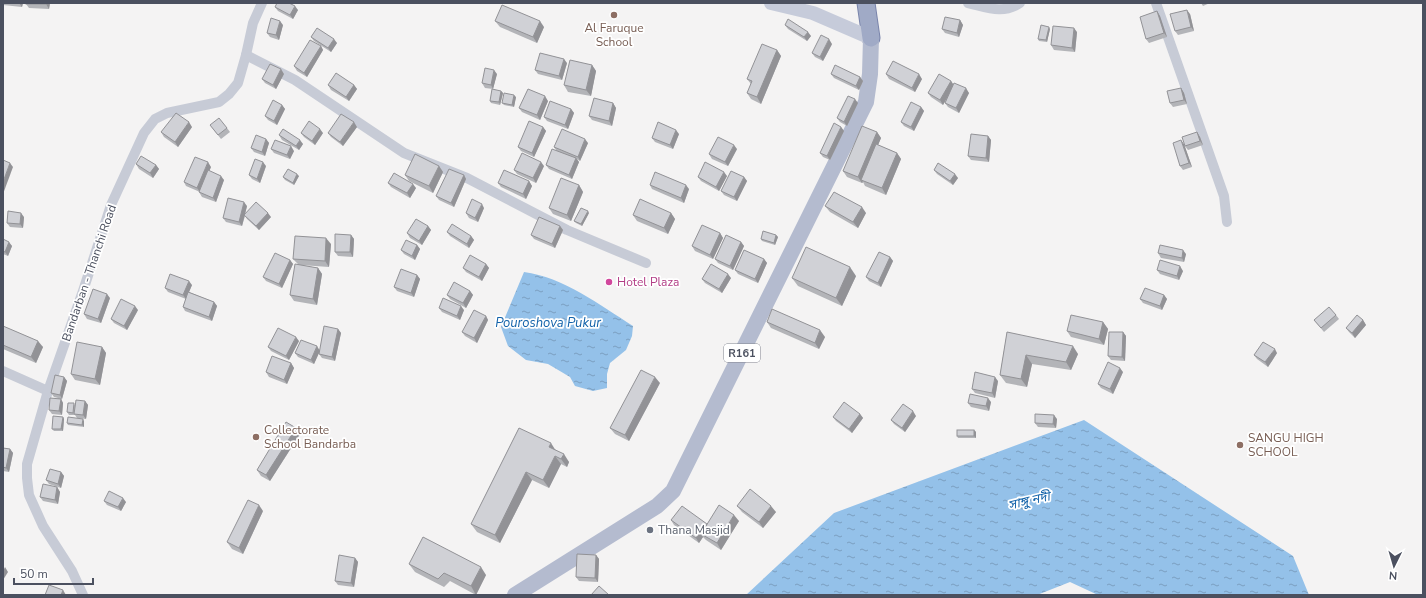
<svg xmlns="http://www.w3.org/2000/svg" width="1426" height="598" font-family="'Nunito Sans','Noto Sans Bengali',sans-serif">
  <style>
    .water { fill: url(#water-ripples) }
    .lines { fill: none; stroke-linecap: round; stroke-linejoin: round }
    .trunk-casing { stroke: #7883aa; stroke-width: 19 }
    .minor { stroke: #c7cbd6; stroke-width: 10 }
    .secondary { stroke: #c6cbda; stroke-width: 14 }
    .primary { stroke: #b4bbcf; stroke-width: 16 }
    .trunk { stroke: #a0aac6; stroke-width: 17 }
    .wall { fill: #b3b4b8 }
    .shaded-wall { fill: #929296 }
    .building { fill: #d0d1d6; stroke: #929296 }
    .education-dot { fill: #8d6e63; stroke: #fff; stroke-width: 1.5 }
    .hotel-dot { fill: #d1479c; stroke: #fff; stroke-width: 1.5 }
    .worship-dot { fill: #6b7280; stroke: #fff; stroke-width: 1.5 }
    .labels { text-anchor: middle; dominant-baseline: central; stroke-width: 3.5; stroke-linejoin: round; paint-order: stroke }
    .shield { fill: #fff; stroke: #81848f; stroke-width: 1 }
    .shield-label { font-size: 11px; font-weight: bold; fill: #4b505f }
    .education-label { font-size: 12px; fill: #785e54; stroke: #fff; text-anchor: start }
    .street-label { font-size: 12px; fill: #4b505f; stroke: #fff }
    .hotel-label { font-size: 12px; fill: #b23c85; stroke: #fff; text-anchor: start }
    .worship-label { font-size: 12px; fill: #5b616d; stroke: #fff; text-anchor: start }
    .water-label { font-size: 13px; font-style: italic; fill: #1363aa; stroke: #fff }
  </style>
  <defs>
    <pattern id="water-ripples" width="26" height="14" patternUnits="userSpaceOnUse"><rect width="26" height="14" fill="#94c1e9"/><path d="M2 4q2-2 4 0t4 0M15 11q2-2 4 0t4 0" fill="none" stroke="#7b9fc0"/></pattern>
  </defs>
  <rect width="100%" height="100%" fill="#f4f3f3"/>
  <g class="water">
    <path d="M524,272C563,277 600,305 633,326L632,336L626,350L610,363L607,374V388L593,391L575,386L570,377L548,364L526,360L508,346L501,327Z"/>
    <path d="M1084,420L1293,556L1309,595H1098L1070,582L1037,595H746L834,513Z"/>
  </g>
  <g class="lines">
    <g class="trunk-casing">
      <path id="trunk" d="M866,3L871,38"/>
    </g>
    <g class="minor">
      <path d="M968,3C986,7 1003,15 1020,3"/>
      <path d="M1156,3L1224,196L1227,222"/>
      <path d="M246,55L295,80L404,153L467,178L567,230L646,263"/>
      <path d="M3,371L48,391"/>
      <path d="M83,595L72,571L43,526L29,495L27,478V464L48,391L83,291L111,205L144,133L155,119L167,113L219,102L229,94L238,83L246,55L253,23L262,3"/>
    </g>
    <path class="secondary" d="M771,3L813,13L871,38"/>
    <path class="primary" d="M515,595L657,506L673,491L866,102L870,74L871,38"/>
    <use href="#trunk" class="trunk"/>
  </g>
  <g class="wall">
    <path d="M3,3H23L22,7L3,5Z"/>
    <path d="M50,3L49,9L29,8L26,4Z"/>
    <path d="M1201,3H1210L1203,6Z"/>
    <path d="M275,7L298,10L293,19L278,11Z"/>
    <path d="M1157,11L1160,16L1167,37L1149,43L1146,39Z"/>
    <path d="M1190,14L1194,31L1178,35L1175,31Z"/>
    <path d="M960,20L963,25L959,37L945,33L942,29Z"/>
    <path d="M495,21L544,27L537,43L500,27Z"/>
    <path d="M283,25L279,40L270,37L267,33Z"/>
    <path d="M785,25L811,36L807,41L788,29Z"/>
    <path d="M1050,29L1047,42L1039,41L1038,39Z"/>
    <path d="M1077,32L1075,52L1054,50L1051,45Z"/>
    <path d="M311,37L337,43L331,52L314,41Z"/>
    <path d="M832,44L823,61L815,57L812,53Z"/>
    <path d="M321,46L323,50L307,77L297,71L294,66Z"/>
    <path d="M777,50L781,56L761,104L751,99L747,93L751,84L747,79Z"/>
    <path d="M567,63L562,80L538,74L535,70Z"/>
    <path d="M592,65L596,71L591,96L568,92L564,85Z"/>
    <path d="M284,74L276,89L265,83L262,79Z"/>
    <path d="M497,74L493,89L485,88L482,83Z"/>
    <path d="M831,74L860,77L863,81L859,90L834,78Z"/>
    <path d="M886,74L922,79L915,92L889,79Z"/>
    <path d="M951,81L954,85L969,93L959,113L948,107L945,103L947,97L943,105L931,97L928,93Z"/>
    <path d="M328,85H354L357,89L349,101L331,90Z"/>
    <path d="M1181,88L1184,93L1187,104L1173,107L1170,103Z"/>
    <path d="M501,91L503,93L500,105L491,103L490,101Z"/>
    <path d="M516,97L514,107L504,105L502,103Z"/>
    <path d="M548,101L540,120L522,112L519,108Z"/>
    <path d="M613,103L616,108L612,126L592,120L589,116Z"/>
    <path d="M858,103L847,126L840,122L837,118Z"/>
    <path d="M282,105L285,109L277,125L268,120L265,116Z"/>
    <path d="M921,107L924,111L914,131L904,126L901,122Z"/>
    <path d="M571,109L574,113L568,129L547,121L544,117Z"/>
    <path d="M210,125L227,128L230,132L221,139Z"/>
    <path d="M192,127L178,147L164,137L161,132Z"/>
    <path d="M357,127L343,146L331,137L328,133Z"/>
    <path d="M543,127L546,131L534,157L521,151L518,147Z"/>
    <path d="M841,127L844,131L830,160L823,157L820,153Z"/>
    <path d="M877,132L881,138L878,145L897,153L901,159L886,195L865,186L863,182L862,183L847,177L843,171Z"/>
    <path d="M1197,132L1200,137L1203,145L1188,150L1185,146Z"/>
    <path d="M301,133H323L315,145L304,137Z"/>
    <path d="M679,134L673,149L655,142L652,138Z"/>
    <path d="M279,135L303,144L299,150L282,140Z"/>
    <path d="M988,136L991,140L989,162L971,160L968,156Z"/>
    <path d="M266,139L269,143L265,156L254,152L251,148Z"/>
    <path d="M588,143L580,161L577,159L579,162L572,179L549,169L546,165L556,150L554,147Z"/>
    <path d="M1184,144L1192,167L1183,170L1180,166Z"/>
    <path d="M271,149L294,151L290,159L274,153Z"/>
    <path d="M737,149L728,166L712,159L709,154Z"/>
    <path d="M136,164L156,165L159,169L153,178L139,169Z"/>
    <path d="M266,166L260,183L252,179L249,175Z"/>
    <path d="M439,166L443,172L433,193L409,181L405,175Z"/>
    <path d="M544,166L536,183L517,174L514,170Z"/>
    <path d="M211,167L209,171L224,180L216,202L202,197L199,192H200L186,186L184,182Z"/>
    <path d="M934,170L958,178L953,185L937,174Z"/>
    <path d="M464,175L466,179L454,207L439,200L436,196Z"/>
    <path d="M299,176L294,185L285,180L283,177Z"/>
    <path d="M727,176L719,191L701,181L698,177Z"/>
    <path d="M744,177L747,181L737,201L724,195L721,191Z"/>
    <path d="M529,181L532,186L526,199L501,187L498,183Z"/>
    <path d="M388,183L416,188L410,198L391,187Z"/>
    <path d="M579,185L583,192L571,221L553,214L549,208Z"/>
    <path d="M650,185L689,189L684,203L652,189Z"/>
    <path d="M247,206L245,214L271,217L259,230L247,219L245,216L242,226L226,222L223,218Z"/>
    <path d="M825,206L866,213L858,228L830,212Z"/>
    <path d="M484,208L478,222L469,218L466,213Z"/>
    <path d="M589,213L582,226L576,223L574,221Z"/>
    <path d="M671,213L675,219L668,234L637,221L633,215Z"/>
    <path d="M24,217L23,228L10,227L7,223Z"/>
    <path d="M428,226L431,230L422,245L410,238L407,233Z"/>
    <path d="M560,226L563,230L555,248L534,239L531,235Z"/>
    <path d="M447,232L471,236L474,240L469,248L450,236Z"/>
    <path d="M720,233L723,238L713,259L695,251L692,246Z"/>
    <path d="M351,235L354,239L353,257L338,256L335,252Z"/>
    <path d="M776,235L778,237L775,245L762,241L761,239Z"/>
    <path d="M3,239L12,246L8,256L3,254Z"/>
    <path d="M741,242L744,246L733,270L718,263L715,259Z"/>
    <path d="M331,244L329,267L301,265L318,268L322,274L317,305L294,301L290,295L298,264L293,259Z"/>
    <path d="M417,245L420,249L415,260L404,254L401,250Z"/>
    <path d="M1158,253L1186,254L1184,262L1161,258Z"/>
    <path d="M890,257L893,261L881,287L869,281L866,277Z"/>
    <path d="M764,259L767,263L758,283L738,274L735,270Z"/>
    <path d="M290,260L293,264L282,288L266,281L263,277Z"/>
    <path d="M486,264L489,268L482,281L466,272L463,268Z"/>
    <path d="M1157,270L1183,271L1179,280L1160,274Z"/>
    <path d="M417,275L420,279L414,297L397,291L394,287Z"/>
    <path d="M856,276L842,306L798,286L792,278Z"/>
    <path d="M731,278L722,293L705,283L702,279Z"/>
    <path d="M192,285L189,292L214,302L217,306L212,321L185,311L183,307L186,299L168,292L165,288Z"/>
    <path d="M470,291L473,295L466,308L450,299L447,295Z"/>
    <path d="M1164,295L1167,299L1162,310L1143,303L1140,299Z"/>
    <path d="M110,298L101,323L87,319L84,314Z"/>
    <path d="M439,308L464,310L460,320L442,312Z"/>
    <path d="M138,310L127,330L114,323L111,319Z"/>
    <path d="M1336,315L1339,319L1324,332L1314,320Z"/>
    <path d="M486,316L488,320L477,343L465,336L462,332Z"/>
    <path d="M1363,320L1366,325L1355,338L1349,332L1346,328Z"/>
    <path d="M767,322L825,337L819,349L771,328Z"/>
    <path d="M1103,322L1108,329L1104,345L1071,337L1067,331Z"/>
    <path d="M3,326L43,347L36,363L3,349Z"/>
    <path d="M338,329L341,333L335,361L322,358L319,354V352L314,364L298,357L295,353L319,350Z"/>
    <path d="M1007,332L1078,354L1071,370L1032,364L1027,387L1006,383L1000,375Z"/>
    <path d="M1123,332L1126,336L1125,361L1111,360L1108,356Z"/>
    <path d="M299,341L289,360L271,351L268,347Z"/>
    <path d="M102,347L106,353L100,385L75,380L71,374Z"/>
    <path d="M1277,353L1268,367L1257,359L1254,355Z"/>
    <path d="M291,363L294,368L287,384L269,377L266,372Z"/>
    <path d="M1123,372L1113,394L1101,388L1098,384Z"/>
    <path d="M64,377L67,381L62,399H61L63,403L62,415L52,414L49,410L58,398L54,397L51,393Z"/>
    <path d="M998,381L995,398L975,393L972,389Z"/>
    <path d="M660,383L629,441L615,434L610,428Z"/>
    <path d="M85,401L88,405L86,419L77,418L75,415H69L67,412L75,404Z"/>
    <path d="M991,402L989,411L971,407L968,403Z"/>
    <path d="M860,414L863,418L852,433L836,421L833,417Z"/>
    <path d="M916,416L905,432L894,424L891,420Z"/>
    <path d="M63,417L64,419L63,431H54L52,429Z"/>
    <path d="M1057,419L1056,428L1038,427L1035,423Z"/>
    <path d="M84,421V427L68,425L67,423Z"/>
    <path d="M296,428L300,434L270,481L261,476L257,470Z"/>
    <path d="M519,428L556,450L569,462L567,467L561,464L549,488L532,480L500,543L477,532L471,524Z"/>
    <path d="M974,430L976,432V438H958L957,436Z"/>
    <path d="M3,448L10,449L13,453L9,472L3,471Z"/>
    <path d="M61,472L64,476L61,488L49,484L46,480Z"/>
    <path d="M57,487L60,492L58,504L43,501L40,497Z"/>
    <path d="M104,501L126,502L121,511L107,505Z"/>
    <path d="M737,506L776,512L763,528L742,512Z"/>
    <path d="M263,511L243,554L232,549L227,542Z"/>
    <path d="M671,520L707,524V525L739,521L721,550L706,540L703,537L699,543L674,525Z"/>
    <path d="M596,555L599,559L598,582L579,581L576,577Z"/>
    <path d="M355,558L358,562L354,587L338,585L335,581Z"/>
    <path d="M409,564L486,575L476,595L450,581L444,587L415,572Z"/>
  </g>
  <g class="shaded-wall">
    <path d="M19,3H23L22,7Z"/>
    <path d="M46,3H50L49,9L46,4Z"/>
    <path d="M295,6L298,10L293,19L290,15Z"/>
    <path d="M1187,10L1190,14L1194,31L1191,27Z"/>
    <path d="M1157,11L1160,16L1167,37L1164,33Z"/>
    <path d="M960,20L963,25L959,37L957,33Z"/>
    <path d="M280,21L283,25L279,40L276,35Z"/>
    <path d="M540,21L544,27L537,43L533,37Z"/>
    <path d="M1049,27L1050,29L1047,42L1046,40Z"/>
    <path d="M1074,28L1077,32L1075,52L1072,48Z"/>
    <path d="M808,32L811,36L807,41L804,37Z"/>
    <path d="M334,39L337,43L331,52L328,48Z"/>
    <path d="M829,39L832,44L823,61L820,57Z"/>
    <path d="M321,46L323,50L307,77L304,73Z"/>
    <path d="M777,50L781,56L761,104L757,97Z"/>
    <path d="M564,59L567,63L562,80L559,76Z"/>
    <path d="M592,65L596,71L591,96L586,90Z"/>
    <path d="M281,69L284,74L276,89L273,85Z"/>
    <path d="M494,70L497,74L493,89L491,85Z"/>
    <path d="M919,74L922,79L915,92L912,88Z"/>
    <path d="M860,77L863,81L859,90L856,86Z"/>
    <path d="M951,81L954,86L943,105L940,100Z"/>
    <path d="M354,85L357,89L349,101L346,97Z"/>
    <path d="M966,88L969,93L959,113L956,108Z"/>
    <path d="M1181,88L1184,93L1187,104L1184,100Z"/>
    <path d="M501,91L503,93L500,105L499,102Z"/>
    <path d="M514,95L516,97L514,107L512,105Z"/>
    <path d="M545,96L548,101L540,120L537,115Z"/>
    <path d="M855,99L858,103L847,126L844,122Z"/>
    <path d="M613,103L616,108L612,126L609,121Z"/>
    <path d="M282,105L285,109L277,125L274,121Z"/>
    <path d="M921,107L924,111L914,131L911,127Z"/>
    <path d="M571,109L574,113L568,129L565,125Z"/>
    <path d="M189,122L192,127L178,147L175,142Z"/>
    <path d="M354,122L357,127L343,146L340,142Z"/>
    <path d="M543,127L546,131L534,157L532,153Z"/>
    <path d="M841,127L844,131L830,160L827,156Z"/>
    <path d="M320,129L323,133L315,145L312,141Z"/>
    <path d="M676,130L679,134L673,149L670,145Z"/>
    <path d="M877,132L881,138L863,181L861,180L863,182L862,183L858,177Z"/>
    <path d="M1197,132L1200,137L1203,145L1200,141Z"/>
    <path d="M988,136L991,140L989,162L986,158Z"/>
    <path d="M266,139L269,143L265,156L262,152Z"/>
    <path d="M585,139L588,143L580,161L578,157Z"/>
    <path d="M300,140L303,144L299,150L296,146Z"/>
    <path d="M1181,140L1184,144L1192,167L1189,163Z"/>
    <path d="M734,145L737,149L728,166L725,162Z"/>
    <path d="M291,146L294,151L290,159L287,155Z"/>
    <path d="M897,153L901,159L886,195L882,188Z"/>
    <path d="M576,158L579,162L572,179L569,175Z"/>
    <path d="M208,162L211,167L200,192L197,188Z"/>
    <path d="M263,162L266,166L260,183L257,179Z"/>
    <path d="M541,162L544,166L536,183L533,178Z"/>
    <path d="M10,163L13,167L3,194V182Z"/>
    <path d="M156,165L159,169L153,178L150,173Z"/>
    <path d="M439,166L443,172L433,193L429,186Z"/>
    <path d="M724,172L727,176L719,191L716,187Z"/>
    <path d="M297,174L299,176L294,185L293,183Z"/>
    <path d="M955,174L958,178L953,185L950,181Z"/>
    <path d="M464,175L466,179L454,207L451,203Z"/>
    <path d="M221,176L224,180L216,202L213,198Z"/>
    <path d="M744,177L747,181L737,201L734,197Z"/>
    <path d="M529,181L532,186L526,199L523,194Z"/>
    <path d="M413,184L416,188L410,198L407,193Z"/>
    <path d="M579,185L583,192L571,221L567,215Z"/>
    <path d="M686,185L689,189L684,203L681,198Z"/>
    <path d="M244,202L247,206L242,226L239,222Z"/>
    <path d="M482,204L484,208L478,222L475,218Z"/>
    <path d="M862,207L866,213L858,228L853,222Z"/>
    <path d="M588,211L589,213L582,226L581,224Z"/>
    <path d="M21,213L24,217L23,228L20,224Z"/>
    <path d="M268,213L271,217L259,230L256,226Z"/>
    <path d="M671,213L675,219L668,234L664,228Z"/>
    <path d="M428,226L431,230L422,245L419,241Z"/>
    <path d="M560,226L563,230L555,248L552,244Z"/>
    <path d="M720,233L723,238L713,259L710,255Z"/>
    <path d="M351,235L354,239L353,257L350,252Z"/>
    <path d="M776,235L778,237L775,245L774,243Z"/>
    <path d="M471,236L474,240L469,248L467,244Z"/>
    <path d="M326,238L331,244L329,267L325,261Z"/>
    <path d="M9,242L12,246L8,256L5,252Z"/>
    <path d="M741,242L744,246L733,270L730,266Z"/>
    <path d="M417,245L420,249L415,260L412,256Z"/>
    <path d="M1183,250L1186,254L1184,262L1182,258Z"/>
    <path d="M890,257L893,261L881,287L878,283Z"/>
    <path d="M764,259L767,263L758,283L755,279Z"/>
    <path d="M290,260L293,264L282,288L279,284Z"/>
    <path d="M486,264L489,268L482,281L479,277Z"/>
    <path d="M1180,266L1183,271L1179,280L1177,276Z"/>
    <path d="M850,267L856,276L842,306L836,298Z"/>
    <path d="M318,268L322,274L317,305L313,299Z"/>
    <path d="M728,274L731,278L722,293L719,289Z"/>
    <path d="M417,275L420,279L414,297L411,293Z"/>
    <path d="M189,281L192,285L186,299L183,295Z"/>
    <path d="M470,291L473,295L466,308L463,303Z"/>
    <path d="M107,294L110,298L101,323L98,319Z"/>
    <path d="M1164,295L1167,299L1162,310L1160,306Z"/>
    <path d="M214,302L217,306L212,321L209,317Z"/>
    <path d="M135,306L138,310L127,330L124,326Z"/>
    <path d="M461,306L464,310L460,320L457,316Z"/>
    <path d="M486,316L488,320L477,343L474,338Z"/>
    <path d="M1363,320L1366,325L1355,338L1352,333Z"/>
    <path d="M1103,322L1108,329L1104,345L1099,339Z"/>
    <path d="M338,329L341,333L335,361L332,357Z"/>
    <path d="M820,330L825,337L819,349L815,343Z"/>
    <path d="M1123,332L1126,336L1125,361L1122,357Z"/>
    <path d="M296,337L299,341L289,360L286,356Z"/>
    <path d="M38,341L43,347L36,363L31,357Z"/>
    <path d="M317,346L320,351L314,364L311,360Z"/>
    <path d="M1073,346L1078,354L1071,370L1066,362Z"/>
    <path d="M102,347L106,353L100,385L95,379Z"/>
    <path d="M1275,349L1277,353L1268,367L1265,362Z"/>
    <path d="M1026,355L1032,364L1027,387L1021,379Z"/>
    <path d="M291,363L294,368L287,384L284,380Z"/>
    <path d="M1120,368L1123,372L1113,394L1110,389Z"/>
    <path d="M64,377L67,381L62,399L60,395Z"/>
    <path d="M655,377L660,383L629,441L625,435Z"/>
    <path d="M995,377L998,381L995,398L992,393Z"/>
    <path d="M988,398L991,402L989,411L986,406Z"/>
    <path d="M61,399L63,403L62,415L59,411Z"/>
    <path d="M85,401L88,405L86,419L83,415Z"/>
    <path d="M913,411L916,416L905,432L902,428Z"/>
    <path d="M860,414L863,418L852,433L849,429Z"/>
    <path d="M1054,415L1057,419L1056,428L1053,424Z"/>
    <path d="M63,417L64,419L63,431L61,429Z"/>
    <path d="M83,419L84,421V427L82,425Z"/>
    <path d="M296,428L300,434L270,481L266,475Z"/>
    <path d="M974,430L976,432V438L974,436Z"/>
    <path d="M551,443L556,451L549,447Z"/>
    <path d="M10,449L13,453L9,472L6,468Z"/>
    <path d="M564,454L569,462L567,467L561,459Z"/>
    <path d="M555,456L561,464L549,488L543,480Z"/>
    <path d="M61,472L64,476L61,488L58,484Z"/>
    <path d="M526,472L532,480L500,543L495,535Z"/>
    <path d="M57,487L60,492L58,504L55,500Z"/>
    <path d="M123,498L126,502L121,511L118,507Z"/>
    <path d="M259,505L263,511L243,554L239,548Z"/>
    <path d="M771,506L776,512L763,528L759,522Z"/>
    <path d="M734,515L739,521L721,550L717,543Z"/>
    <path d="M707,524L710,528L701,534L703,537L699,543L696,538Z"/>
    <path d="M596,555L599,559L598,582L595,578Z"/>
    <path d="M355,558L358,562L354,587L351,583Z"/>
    <path d="M5,567L8,572L3,580V571Z"/>
    <path d="M481,567L486,575L476,595L471,586Z"/>
    <path d="M63,590L66,595H61Z"/>
  </g>
  <g class="building">
    <rect x="26" y="3" width="20" height="1"/>
    <path d="M277,3H289L295,6L290,15L275,7Z"/>
    <path d="M502,5L540,21L533,37L495,21Z"/>
    <path d="M1187,10L1191,27L1175,31L1170,14Z"/>
    <path d="M1157,11L1164,33L1146,39L1140,17Z"/>
    <path d="M945,17L960,20L957,33L942,29Z"/>
    <path d="M271,18L280,21L276,35L267,33Z"/>
    <path d="M788,19L808,32L804,37L785,25Z"/>
    <path d="M1041,25L1049,27L1046,40L1038,39Z"/>
    <path d="M1053,26L1074,28L1072,48L1051,45Z"/>
    <path d="M317,28L334,39L328,48L311,37Z"/>
    <path d="M821,35L829,39L820,57L812,53Z"/>
    <path d="M310,40L321,46L304,73L294,66Z"/>
    <path d="M762,44L777,50L757,97L747,93L752,81L747,79Z"/>
    <path d="M540,53L564,59L559,76L535,70Z"/>
    <path d="M570,60L592,65L586,90L564,85Z"/>
    <path d="M893,61L919,74L912,88L886,74Z"/>
    <path d="M270,64L281,69L273,85L262,79Z"/>
    <path d="M835,65L860,77L856,86L831,74Z"/>
    <path d="M485,68L494,70L491,85L482,83Z"/>
    <path d="M336,73L354,85L346,97L328,85Z"/>
    <path d="M939,74L951,81L940,100L928,93Z"/>
    <path d="M954,83L966,88L956,108L945,103Z"/>
    <path d="M1181,88L1184,100L1170,103L1167,91Z"/>
    <path d="M492,89L501,91L499,102L490,101Z"/>
    <path d="M528,89L545,96L537,115L519,108Z"/>
    <path d="M504,93L514,95L512,105L502,103Z"/>
    <path d="M848,96L855,99L844,122L837,118Z"/>
    <path d="M594,98L613,103L609,121L589,116Z"/>
    <path d="M273,100L282,105L274,121L265,116Z"/>
    <path d="M550,101L571,109L565,125L544,117Z"/>
    <path d="M911,102L921,107L911,127L901,122Z"/>
    <path d="M176,113L189,122L175,142L161,132Z"/>
    <path d="M341,114L354,122L340,142L328,133Z"/>
    <path d="M219,118L227,128L218,135L210,125Z"/>
    <path d="M309,121L320,129L312,141L301,133Z"/>
    <path d="M529,121L543,127L532,153L518,147Z"/>
    <path d="M658,122L676,130L670,145L652,138Z"/>
    <path d="M834,123L841,127L827,156L820,153Z"/>
    <path d="M862,126L877,132L858,177L843,171Z"/>
    <path d="M283,129L300,140L296,146L279,135Z"/>
    <path d="M562,129L585,139L578,157L554,147Z"/>
    <path d="M1197,132L1200,141L1185,146L1182,137Z"/>
    <path d="M971,134L988,136L986,158L968,156Z"/>
    <path d="M256,135L266,139L262,152L251,148Z"/>
    <path d="M718,137L734,145L725,162L709,154Z"/>
    <path d="M275,140L291,146L287,155L271,149Z"/>
    <path d="M1181,140L1189,163L1180,166L1173,143Z"/>
    <path d="M876,144L897,153L882,188L861,180Z"/>
    <path d="M552,149L576,158L569,175L546,165Z"/>
    <path d="M522,153L541,162L533,178L514,170Z"/>
    <path d="M415,154L439,166L429,186L405,175Z"/>
    <path d="M141,156L156,165L150,173L136,164Z"/>
    <path d="M195,157L208,162L197,188L184,182Z"/>
    <path d="M255,159L263,162L257,179L249,175Z"/>
    <path d="M3,160L10,163L3,182Z"/>
    <path d="M705,162L724,172L716,187L698,177Z"/>
    <path d="M938,163L955,174L950,181L934,170Z"/>
    <path d="M288,169L297,174L293,183L283,177Z"/>
    <path d="M449,169L464,175L451,203L436,196Z"/>
    <path d="M208,170L221,176L213,198L199,192Z"/>
    <path d="M504,170L529,181L523,194L498,183Z"/>
    <path d="M731,171L744,177L734,197L721,191Z"/>
    <path d="M655,172L686,185L681,198L650,185Z"/>
    <path d="M394,173L413,184L407,193L388,183Z"/>
    <path d="M561,178L579,185L567,215L549,208Z"/>
    <path d="M834,192L862,207L853,222L825,206Z"/>
    <path d="M228,198L244,202L239,222L223,218Z"/>
    <path d="M472,199L482,204L475,218L466,213Z"/>
    <path d="M640,199L671,213L664,228L633,215Z"/>
    <path d="M256,202L268,213L256,226L244,215Z"/>
    <path d="M581,208L588,211L581,224L574,221Z"/>
    <path d="M8,211L21,213L20,224L7,223Z"/>
    <path d="M539,217L560,226L552,244L531,235Z"/>
    <path d="M416,219L428,226L419,241L407,233Z"/>
    <path d="M452,224L471,236L467,244L447,232Z"/>
    <path d="M702,225L720,233L710,255L692,246Z"/>
    <path d="M763,231L776,235L774,243L761,239Z"/>
    <path d="M335,234L351,235L350,252H335Z"/>
    <path d="M726,235L741,242L730,266L715,259Z"/>
    <path d="M295,236L326,238L325,261L293,259Z"/>
    <path d="M3,239L9,242L5,252L3,251Z"/>
    <path d="M406,240L417,245L412,256L401,250Z"/>
    <path d="M1160,245L1183,250L1182,258L1158,253Z"/>
    <path d="M806,247L850,267L836,298L792,278Z"/>
    <path d="M744,250L764,259L755,279L735,270Z"/>
    <path d="M879,252L890,257L878,283L866,277Z"/>
    <path d="M275,253L290,260L279,284L263,277Z"/>
    <path d="M470,255L486,264L479,277L463,268Z"/>
    <path d="M1160,260L1180,266L1177,276L1157,270Z"/>
    <path d="M295,264L318,268L313,299L290,295Z"/>
    <path d="M711,264L728,274L719,289L702,279Z"/>
    <path d="M401,269L417,275L411,293L394,287Z"/>
    <path d="M170,274L189,281L183,295L165,288Z"/>
    <path d="M454,282L470,291L463,303L447,295Z"/>
    <path d="M1145,288L1164,295L1160,306L1140,299Z"/>
    <path d="M93,289L107,294L98,319L84,314Z"/>
    <path d="M188,292L214,302L209,317L183,307Z"/>
    <path d="M443,298L461,306L457,316L439,308Z"/>
    <path d="M121,299L135,306L124,326L111,319Z"/>
    <path d="M1329,307L1336,315L1321,328L1314,320Z"/>
    <path d="M772,309L820,330L815,343L767,322Z"/>
    <path d="M474,310L486,316L474,338L462,332Z"/>
    <path d="M1071,315L1103,322L1099,339L1067,331Z"/>
    <path d="M1357,315L1363,320L1352,333L1346,328Z"/>
    <path d="M3,326L38,341L31,357L3,345Z"/>
    <path d="M324,326L338,329L332,357L319,354Z"/>
    <path d="M278,328L296,337L286,356L268,347Z"/>
    <path d="M1007,332L1073,346L1066,362L1026,355L1021,379L1000,375Z"/>
    <path d="M1109,332H1123L1122,357L1108,356Z"/>
    <path d="M301,340L317,346L311,360L295,353Z"/>
    <path d="M77,342L102,347L95,379L71,374Z"/>
    <path d="M1263,342L1275,349L1265,362L1254,355Z"/>
    <path d="M272,356L291,363L284,380L266,372Z"/>
    <path d="M1108,362L1120,368L1110,389L1098,384Z"/>
    <path d="M641,370L655,377L625,435L610,428Z"/>
    <path d="M975,372L995,377L992,393L972,389Z"/>
    <path d="M55,375L64,377L60,395L51,393Z"/>
    <path d="M970,394L988,398L986,406L968,403Z"/>
    <path d="M50,398L61,399L59,411L49,410Z"/>
    <path d="M76,400L85,401L83,415L74,414Z"/>
    <path d="M844,402L860,414L849,429L833,417Z"/>
    <path d="M68,403H74L73,413L67,412Z"/>
    <path d="M903,404L913,411L902,428L891,420Z"/>
    <path d="M1035,414L1054,415L1053,424L1035,423Z"/>
    <path d="M53,416L63,417L61,429H52Z"/>
    <path d="M68,417L83,419L82,425L67,423Z"/>
    <path d="M286,422L296,428L266,475L257,470Z"/>
    <path d="M519,428L551,443L549,447L564,454L561,459L555,456L543,480L526,472L495,535L471,524Z"/>
    <rect x="957" y="430" width="17" height="6"/>
    <path d="M3,448L10,449L6,468L3,467Z"/>
    <path d="M50,469L61,472L58,484L46,480Z"/>
    <path d="M43,484L57,487L55,500L40,497Z"/>
    <path d="M750,489L771,506L759,522L737,506Z"/>
    <path d="M109,491L123,498L118,507L104,501Z"/>
    <path d="M248,500L259,505L239,548L227,542Z"/>
    <path d="M719,505L734,515L717,543L701,534Z"/>
    <path d="M682,506L707,524L696,538L671,520Z"/>
    <path d="M423,537L481,567L471,586L444,573L438,579L409,564Z"/>
    <path d="M577,554L596,555L595,578L576,577Z"/>
    <path d="M339,555L355,558L351,583L335,581Z"/>
    <path d="M49,585L63,590L61,595H45Z"/>
    <path d="M599,586L609,595H591Z"/>
  </g>
  <g class="education-dot">
    <circle cx="614" cy="15" r="4"/>
    <circle cx="256" cy="437" r="4"/>
    <circle cx="1240" cy="445" r="4"/>
  </g>
  <circle class="hotel-dot" cx="609" cy="282" r="4"/>
  <circle class="worship-dot" cx="650" cy="530" r="4"/>
  <g class="labels">
    <rect class="shield" x="724" y="344" width="36" height="18" rx="3"/>
    <g class="shield-label">
      <text x="742" y="353">R161</text>
    </g>
    <g class="education-label">
      <text x="614" y="28" text-anchor="middle">Al Faruque<tspan x="614" dy="14">School</tspan></text>
      <text x="264" y="430">Collectorate<tspan x="264" dy="14">School Bandarba</tspan></text>
      <text x="1248" y="438">SANGU HIGH<tspan x="1248" dy="14">SCHOOL</tspan></text>
    </g>
    <g class="street-label">
      <text transform="translate(89 273) rotate(-71)">Bandarban - Thanchi Road</text>
    </g>
    <g class="hotel-label">
      <text x="617" y="282">Hotel Plaza</text>
    </g>
    <g class="worship-label">
      <text x="658" y="530">Thana Masjid</text>
    </g>
    <g class="water-label">
      <text x="548" y="323">Pouroshova Pukur</text>
      <text transform="translate(1029 501) rotate(-13)">সাঙ্গু নদী</text>
    </g>
  </g>
  <rect width="1426" height="598" fill="none" stroke="#4b505f" stroke-width="8"/>
  <g transform="translate(1394 566) rotate(185)" stroke="#ffffff" stroke-width="3" paint-order="stroke">
  <path d="M0-3L7 15L0 10L-7 15Z" fill="#4b505f"/>
  <text y="-6" font-size="11" font-weight="bold" text-anchor="middle" fill="#4b505f">N</text>
  </g>
  <path d="M14 578v6h79v-6" fill="none" stroke="#4b505f" stroke-width="2"/>
  <text x="20" y="578" font-size="12" fill="#4b505f" stroke="#ffffff" stroke-width="3" paint-order="stroke">50 m</text>
</svg>
